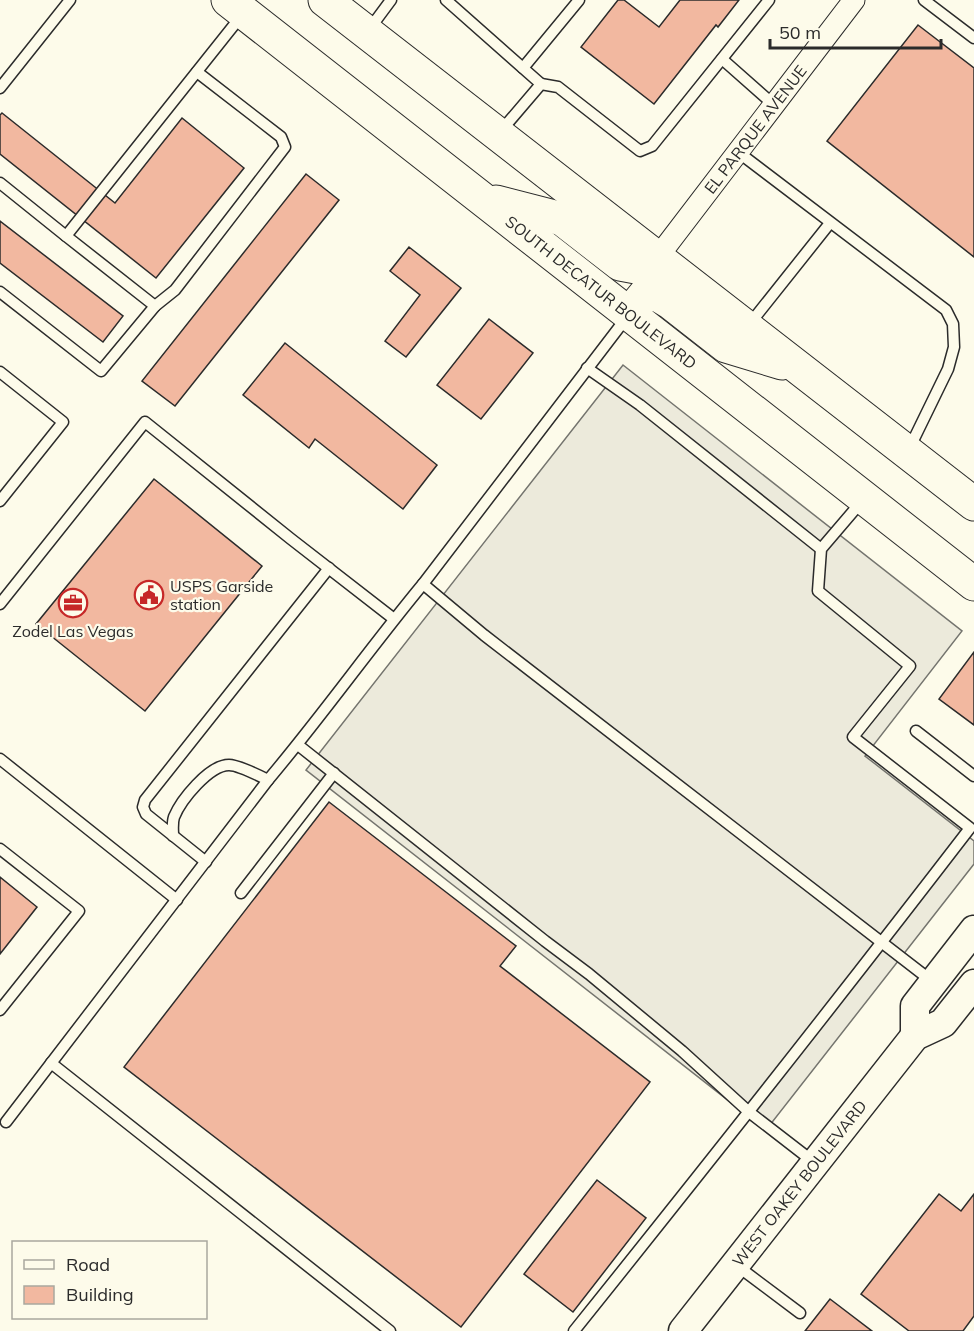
<svg xmlns="http://www.w3.org/2000/svg" width="974" height="1331" font-family="Mulish,sans-serif">
  <style>
    .parking { fill: #eceadb; stroke: #74746e; stroke-width: 1.5 }
    .building { fill: #f2b8a0; stroke: #2b2b2b; stroke-width: 1.5 }
    .lines { fill: none; stroke-linecap: round; stroke-linejoin: round }
    .lane-casing { stroke: #2b2b2b; stroke-width: 13 }
    .street-casing { stroke: #2b2b2b; stroke-width: 23 }
    .secondary-casing { stroke: #2b2b2b; stroke-width: 31 }
    .primary-casing { stroke: #2b2b2b; stroke-width: 35 }
    .lane { stroke: #fdfbea; stroke-width: 10 }
    .street { stroke: #fdfbea; stroke-width: 21 }
    .secondary { stroke: #fdfbea; stroke-width: 28 }
    .primary { stroke: #fdfbea; stroke-width: 33 }
    .labels { text-anchor: middle; dominant-baseline: central; stroke-width: 4.5; stroke-linejoin: round; paint-order: stroke }
    .street-label { font-size: 16px; fill: #2b2b2b; stroke: #fdfbea }
    .poi-label { font-size: 16px; fill: #2b2b2b; stroke: #fdfbea; text-anchor: start }
  </style>
  <rect width="100%" height="100%" fill="#fdfbea"/>
  <path class="parking" d="M623,365L962,631L865,756L974,841V864L766,1130L306,770Z"/>
  <g class="building">
    <path d="M618,0H624L659,27L680,0H739L718,27L716,25L654,104L581,47Z"/>
    <path d="M918,25L974,68V257L827,141Z"/>
    <path d="M2,113L115,203L182,118L244,168L156,278L0,154V115Z"/>
    <path d="M306,174L339,200L175,406L142,381Z"/>
    <path d="M0,221L123,316L103,342L0,263Z"/>
    <path d="M409,247L461,288L406,357L385,341L420,295L390,271Z"/>
    <path d="M489,319L533,353L481,419L437,385Z"/>
    <path d="M285,343L437,465L403,509L315,439L309,448L243,395Z"/>
    <path d="M154,479L262,566L145,711L36,624Z"/>
    <path d="M974,652V725L939,699Z"/>
    <path d="M329,802L516,946L500,966L650,1082L461,1327L124,1067Z"/>
    <path d="M0,877L37,907L0,954Z"/>
    <path d="M597,1180L646,1218L573,1312L524,1274Z"/>
    <path d="M939,1194L961,1211L974,1194V1316L963,1331H909L861,1294Z"/>
    <path d="M830,1299L872,1331H805Z"/>
  </g>
  <g class="lines">
    <g class="lane-casing">
      <g id="lane">
        <path d="M446,0L541,84"/>
        <path d="M924,0L974,38"/>
        <path d="M368,31L391,0"/>
        <path d="M722,59L774,105"/>
        <path d="M523,68L579,0"/>
        <path d="M0,88L70,0"/>
        <path d="M500,132L541,84L558,87L640,151L652,146L769,0"/>
        <path d="M738,152L946,310L953,324L954,347L948,369L909,449"/>
        <path d="M0,183L66,236"/>
        <path d="M0,292L101,371L155,306L66,236L242,15"/>
        <path d="M155,306L175,290L285,147L281,137L197,72"/>
        <path d="M748,326L830,223"/>
        <path d="M587,368L640,405L821,549"/>
        <path d="M0,372L63,422L0,501"/>
        <path d="M423,584L484,635L933,982"/>
        <path d="M0,604L145,422L291,539L394,619"/>
        <path d="M916,731L974,776"/>
        <path d="M298,745L545,941L589,974L682,1051L749,1112L815,1163"/>
        <path d="M0,759L177,900"/>
        <path d="M173,836C173,830 172,823 174,817C181,800 209,765 229,765C237,765 260,776 268,780"/>
        <path d="M0,849L79,911L0,1010"/>
        <path d="M206,862L146,814L143,807L145,800L329,568"/>
        <path d="M241,893L334,773"/>
        <path d="M51,1063L390,1331"/>
        <path d="M6,1122L268,780C322,716 370,648 423,584L627,317"/>
        <path d="M736,1265L800,1313"/>
        <path d="M574,1331C708,1164 840,997 970,828L853,737L910,666L818,591L821,549L862,501"/>
      </g>
    </g>
    <g class="street-casing">
      <g id="street">
        <path id="s1" d="M657,258L854,0"/>
      </g>
    </g>
    <g class="secondary-casing">
      <g id="secondary">
        <path d="M915,1036V1006L974,930"/>
        <path id="s2" d="M683,1331L915,1036L943,1023L974,984"/>
      </g>
    </g>
    <g class="primary-casing">
      <g id="primary">
        <path id="s3" d="M228,0L974,584"/>
        <path d="M325,0L974,504"/>
        <path d="M496,202L562,219L620,264L636,267L646,266L657,258"/>
        <path d="M629,314L647,292H653L671,303L726,346L782,363"/>
      </g>
    </g>
    <use href="#lane" class="lane"/>
    <use href="#street" class="street"/>
    <use href="#secondary" class="secondary"/>
    <use href="#primary" class="primary"/>
  </g>
  <defs>
    <g id="civic-ring" transform="scale(1.5)"><circle r="9.5" fill="#fdfbea" stroke="#c62828" stroke-width="1.5"/><path d="M-.6-6.5H3V-4.5H.6V-3L4-1V1h2V6H-6V1h2V-1L-.6-3ZM-1.2 2.5V6h2.4V2.5Z" fill="#c62828"/></g>
    <g id="office-ring" transform="scale(1.5)"><circle r="9.5" fill="#fdfbea" stroke="#c62828" stroke-width="1.5"/><path d="M-6-3h4V-5.5h4V-3h4V5H-6ZM-1-4.5V-3h2v-1.5ZM-6 0V1H6V0Z" fill="#c62828"/></g>
  </defs>
  <g fill-rule="evenodd">
    <use href="#civic-ring" x="149" y="595"/>
    <use href="#office-ring" x="73" y="603"/>
  </g>
  <g class="labels">
    <g class="street-label">
      <text stroke="none"><textPath href="#s1" startOffset="162">EL PARQUE AVENUE</textPath></text>
      <text stroke="none"><textPath href="#s3" startOffset="474">SOUTH DECATUR BOULEVARD</textPath></text>
      <text stroke="none"><textPath href="#s2" startOffset="188">WEST OAKEY BOULEVARD</textPath></text>
    </g>
    <g class="poi-label">
      <text x="170" y="586">USPS Garside<tspan x="170" dy="18">station</tspan></text>
      <text x="73" y="631" text-anchor="middle">Zodel Las Vegas</text>
    </g>
  </g>
  <rect x="12" y="1241" width="195" height="78" fill="#fdfbea" stroke="#a9a89e" stroke-width="1.5"/>
  <rect x="24" y="1260" width="30" height="9" fill="#fdfbea" stroke="#a9a89e" stroke-width="1.5"/>
  <text x="66" y="1271" font-size="18" fill="#2b2b2b">Road</text>
  <rect x="24" y="1286" width="30" height="18" fill="#f2b8a0" stroke="#a9a89e" stroke-width="1.5"/>
  <text x="66" y="1301" font-size="18" fill="#2b2b2b">Building</text>
  <path d="M770 39v9h171v-9" fill="none" stroke="#2b2b2b" stroke-width="3"/>
  <text x="779" y="39" font-size="18" fill="#2b2b2b" stroke="#fdfbea" stroke-width="4.5" paint-order="stroke">50 m</text>
</svg>
